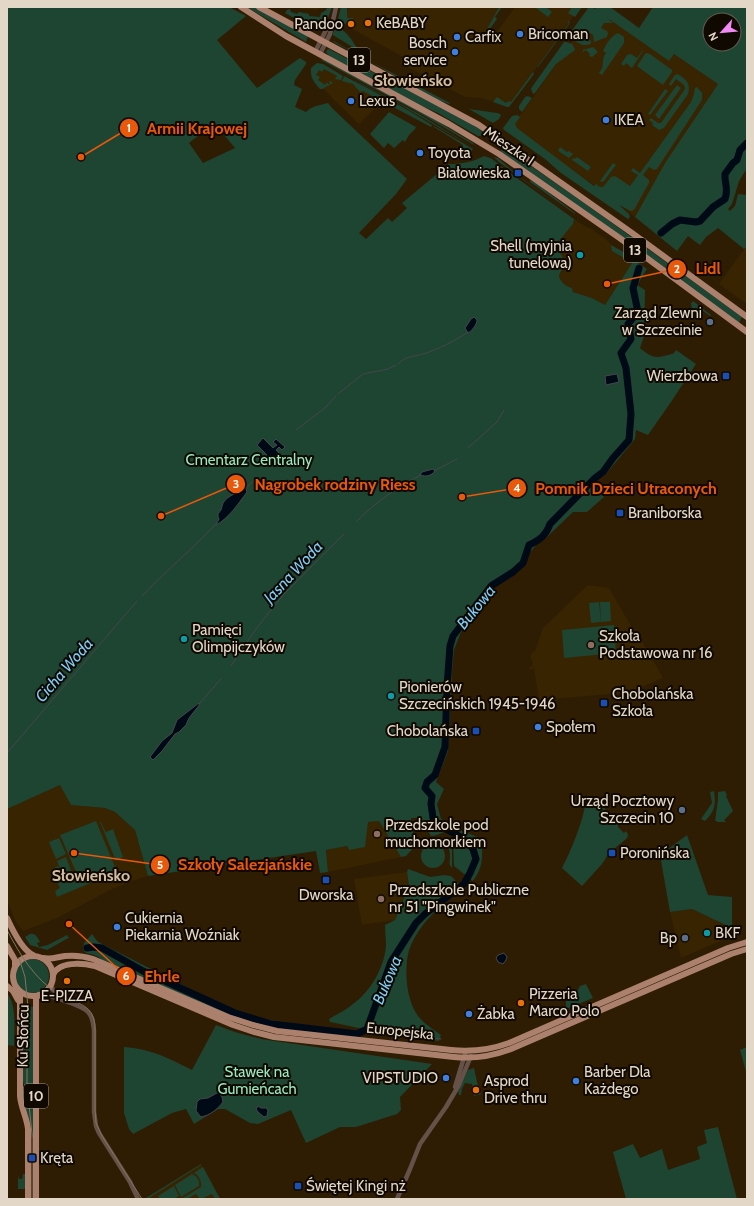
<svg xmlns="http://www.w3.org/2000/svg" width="754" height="1206" font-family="Cabin,sans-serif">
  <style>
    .built { fill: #382400 }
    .green { fill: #1e4432; fill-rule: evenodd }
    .water { fill: #000916; stroke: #44474b }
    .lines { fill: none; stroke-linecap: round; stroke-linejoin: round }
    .stream { stroke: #44474b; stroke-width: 1 }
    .river { stroke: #000916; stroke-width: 7 }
    .minor { stroke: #665148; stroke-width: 4.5 }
    .major { stroke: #ab816d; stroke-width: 6 }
    .tram { stroke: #82745e; stroke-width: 1 }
    .food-dot { fill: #e8710a; stroke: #100902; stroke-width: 1.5 }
    .shop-dot { fill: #3f7fe0; stroke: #100902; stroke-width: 1.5 }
    .transit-dot { fill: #1a4fb4; stroke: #100902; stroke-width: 1.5 }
    .culture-dot { fill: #0f9aa8; stroke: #100902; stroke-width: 1.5 }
    .service-dot { fill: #5c6f8a; stroke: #100902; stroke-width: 1.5 }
    .education-dot { fill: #8d6e63; stroke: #100902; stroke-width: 1.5 }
    .labels { text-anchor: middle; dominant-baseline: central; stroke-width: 4; stroke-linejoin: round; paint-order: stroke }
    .shield { fill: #100902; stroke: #a49a8d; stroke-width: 1 }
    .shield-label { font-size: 14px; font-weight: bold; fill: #e3d8c8 }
    .poi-label { font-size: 15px; fill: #e3d8c8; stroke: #100902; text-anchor: start }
    .street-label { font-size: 15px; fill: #e3d8c8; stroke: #100902 }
    .park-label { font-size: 15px; fill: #97e9c1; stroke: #100902 }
    .neighbourhood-label { font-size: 16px; font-weight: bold; fill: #d3bd9f; stroke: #100902 }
    .water-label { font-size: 16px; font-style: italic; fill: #7fcdf9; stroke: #100902 }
    .leader { fill: none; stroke: #e8590c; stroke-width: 1.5 }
    .callout-dot { fill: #e8590c; stroke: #100902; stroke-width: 1.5 }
    .mark-label { font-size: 12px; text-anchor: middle; font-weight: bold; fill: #fff }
    .callout-label { font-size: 16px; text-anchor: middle; font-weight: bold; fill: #e8590c; stroke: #100902; stroke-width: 4; stroke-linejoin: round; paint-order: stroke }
  </style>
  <rect width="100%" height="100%" fill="#2e1d03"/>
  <g class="built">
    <path d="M294,7H324L317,10L302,9Z"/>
    <path d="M348,7H499L484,36L491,40L515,7H580L511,103L501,104L481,98L465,97L400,63L403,57L347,26L344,22L346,19Z"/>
    <path d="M595,9L669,61L674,54L718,84L665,163L635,217L605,193L512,127Z"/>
    <path d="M318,65L379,99L377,106L359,124L314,80Z"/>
    <path d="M574,219L583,225L590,228L606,239L611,245L629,255L634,260L605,305L592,298L573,292L572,288L565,285L560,280L559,276L564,265L557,250L556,245L573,224Z"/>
    <path d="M747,247V304L719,284L744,249Z"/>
    <path d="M588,585L609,588L638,638H640L663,678L637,689L623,693L539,700L534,668L530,670L529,668L533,665V662L530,658L531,654L535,651L543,628Z"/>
    <path d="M60,785L72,805L105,808L115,812L135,830L148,876L132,881L110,890L57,918L23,931L16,922L7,900V809Z"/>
    <path d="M379,821L401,857L328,872L326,850L347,846L348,850L368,822Z"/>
    <path d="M407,872L409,886L395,920L362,925L354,879Z"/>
    <path d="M692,909L732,928V936L681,958L670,912Z"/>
    <path d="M201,1164L221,1199L146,1198Z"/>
  </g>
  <g class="green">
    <path d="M7,7H229L246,16L217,40L257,88L300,58L306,62V64L295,80L294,85L302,89L295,107L306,112C312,106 320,105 328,103L333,109L407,179L396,194L359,233L366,239L388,218L392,222L407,208L402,203L449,164C462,164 473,162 484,156C494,158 496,163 504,169L574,219L573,224L556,245C558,252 565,258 564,264C564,268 560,272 559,276C561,283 566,286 572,288L573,292L592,298L605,305L634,260L647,269L637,285L645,290L644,336L640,348C651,357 655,359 668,355C672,354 674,354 676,350L696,364L671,402L648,435L636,430L635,439L605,475L597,479L593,484L604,497L587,512H573L548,536L537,544L531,551L525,554L522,563L513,572L491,586L479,601L476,614L461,632L454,650L452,672L448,751L436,782L444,789L437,804L441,819L451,824C445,832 441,835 431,836L422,821L419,818H411L415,846L406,856L401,857L379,821L368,822L365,847L349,850L347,846L326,850L328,872L320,873L316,851L148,876L135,830L115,812L105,808L71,805L60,785L7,809ZM214,123L235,148L203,163L189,143Z"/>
    <path d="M247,7H254L308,36L306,42Z"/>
    <path d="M328,7H332L328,18L322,29L312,28L285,13L287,10L290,9L291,12L297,14L299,12L309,14V16L320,17L321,13L325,11Z"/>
    <path d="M341,7H347V18H353L352,25L349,27L338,19Z"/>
    <path d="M499,7H502L495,17L497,19L486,34L485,33Z"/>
    <path d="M536,7H546L552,12L548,17L536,8Z"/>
    <path d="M572,7H582L575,17L568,13Z"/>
    <path d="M589,7H592L595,9L596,8L595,7H610L639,28L653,7H747V168L739,181L732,204L728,209L730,211L735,206L738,194L747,195V247L744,249L718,228L706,237L700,245L688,236L677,251L635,217L665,163L718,84L674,54L669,61L606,17L613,23H604L601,28L607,31L608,33L607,37L594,42L593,35L590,33H587L586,36L590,37L591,44C581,47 579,43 571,38L570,33ZM710,20H734V44H710Z"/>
    <path d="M567,21H569L570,23L538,67H537L569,23Z"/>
    <path d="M336,27C347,30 353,42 359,51L333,35V33Z"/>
    <path d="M618,33L624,37V43L602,75L599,73C606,65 600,61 606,53L603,51C606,44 611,36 618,33Z"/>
    <path d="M332,40L358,55L450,103L449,104C422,95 398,77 373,63C360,56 348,50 335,43Z"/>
    <path d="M631,41L642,49L643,51L632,68L626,63L624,66L621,64L627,55L631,54L637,58L643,50Z"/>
    <path d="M564,42H566L572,44L575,49V50L556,64L535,93L533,94L531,89L532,87Z"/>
    <path d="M593,47L598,52L592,57L589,56L590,54L586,50L583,52V50Z"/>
    <path d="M329,49L374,73L388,79L469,123L480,129L483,134L481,136H478L438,113L422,106L331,58L326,52L327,50Z"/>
    <path d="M647,53L650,54L672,70V72L663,85L637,66L645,54Z"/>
    <path d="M323,59L417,109L473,143L474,145L416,111L321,60Z"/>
    <path d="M321,62L419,114L474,148L399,104Z"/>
    <path d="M317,63L323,64L343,76L341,80L335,79L337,76L324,69L322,72L319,70L316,75L320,77L318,80L325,85L327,82L328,84H330L329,81H330L333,83L322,89H320C314,82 310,78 311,68Z"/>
    <path d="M533,72L534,74L509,107H507L493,102L497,97L506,103L509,101L511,102Z"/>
    <path d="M677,74C686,78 691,84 688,94L664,128L659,130L652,125L653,123L649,120L651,118L658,123H661L685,89L684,85L676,79L671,86L669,84L674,76Z"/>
    <path d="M344,76C374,91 404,107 432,125L431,127L363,91L360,92L353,84L342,81Z"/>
    <path d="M677,85L681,88L659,119L655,115Z"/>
    <path d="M697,87L702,93V100L657,169L654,170L649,167L643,175L649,180V183L634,210L631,211L619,205L629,214L630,217L628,219L561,173L545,159L504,130L503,128L512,116L517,115L520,117L515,124L517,128L594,186L596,184L600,187H603L611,177L615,176L630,186L638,175L631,171L633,168L640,173L691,102L694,94L695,88Z"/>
    <path d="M665,89L668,91L650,115L648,114Z"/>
    <path d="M528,96L532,98L522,112L519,109V106L525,97Z"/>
    <path d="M469,109L497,113L500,114L501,115L499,119L493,123Z"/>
    <path d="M389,112L416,127L415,129L409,135L405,142L403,140L394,148L388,143L384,148L370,134Z"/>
    <path d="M434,126L473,149L469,155L464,156H461L457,149H460L463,145L434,127Z"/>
    <path d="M503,147L576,197L742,317L739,323L500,152Z"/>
    <path d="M560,147L567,152L569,151L573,154L569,158L558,151Z"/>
    <path d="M494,157L498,158L515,173L574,217L499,162Z"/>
    <path d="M577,157L591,167L588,171L572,160L573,158L575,159Z"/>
    <path d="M613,163L616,165L604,181L601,182L600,181Z"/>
    <path d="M530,180L536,183L575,213V214L530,182Z"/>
    <path d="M611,245L629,255L626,259L612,251Z"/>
    <path d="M693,301L711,315L710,316L703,311L698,318L696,317L695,318L693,316L691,303Z"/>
    <path d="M599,602L601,622L591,623L589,603Z"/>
    <path d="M600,602H610L611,621L601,622Z"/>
    <path d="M614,625L616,653L564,658L562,630Z"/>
    <path d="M714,791C716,805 715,811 705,821L701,819L712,803L710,792Z"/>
    <path d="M725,791L727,795L726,796L733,811L724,820L726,822H717V821H715L718,800V792Z"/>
    <path d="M590,798H594L618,822V827L624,833L626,831C628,834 629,836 626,839L609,853L602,864L582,886L562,868C570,853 576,837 581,822C584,814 584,804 590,798Z"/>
    <path d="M96,821L117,872L57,897L55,891L60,888L52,869L58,866L63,877L76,872L60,835Z"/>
    <path d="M100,822H101L106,833V832L113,829L123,857L116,861Z"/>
    <path d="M460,830L482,839C482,857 484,866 473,881L454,866L453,839Z"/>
    <path d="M687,835L708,895L732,897V928L692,909L670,912L660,855Z"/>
    <path d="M451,837H452V868C448,864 450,862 450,856C450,847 445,845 451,837Z"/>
    <path d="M59,838L66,854L56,859L49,842Z"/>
    <circle cx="433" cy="856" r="12"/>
    <path d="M66,857L72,873L63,876L57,861Z"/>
    <path d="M408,869L430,877L444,875L451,876L463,888C450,900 433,911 423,925C417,933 412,941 409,950C404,968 406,997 416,1013C421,1022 433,1029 441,1035L439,1041L380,1034L373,1031L330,1022L329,1019C337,1014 346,1010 353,1004C371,991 384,968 386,946C386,939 385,932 385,925L395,920L409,886L407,872Z"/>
    <path d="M30,934C36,933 37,937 40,942L37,943L39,947L48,945L67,935L68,937H70L47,950L30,945L25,937Z"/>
    <path d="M92,934L98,942L206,997L248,1016L258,1019L277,1021V1028L264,1025L231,1016L103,961C101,958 97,956 94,955C88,953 86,955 83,949L84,943Z"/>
    <circle cx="32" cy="976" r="17"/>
    <path d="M586,984L593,998L566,1009V1001L574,998L580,986Z"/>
    <path d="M7,993C17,1005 14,1030 14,1046L7,1045Z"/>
    <path d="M22,1005L33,1007V1083L31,1085H24L23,1081Z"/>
    <path d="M216,1025L235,1032L261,1039L432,1064L400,1097L401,1110L397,1114L356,1127H340L306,1143L291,1110L258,1124L250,1123L225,1109H218L194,1124L186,1109L172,1113L133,1134L129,1129L124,1113V1047C151,1049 169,1058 192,1070Z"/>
    <path d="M747,1047V1075L740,1050Z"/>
    <path d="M474,1068L479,1091L481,1094L474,1096V1089L473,1088L472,1084L465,1083L462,1089L461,1095H459L458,1092L468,1070Z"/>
    <path d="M26,1088L33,1089L34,1137H30L23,1101V1090Z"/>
    <path d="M718,1127L737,1199H626L613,1152L633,1144L640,1158L662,1149L668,1170L700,1159L697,1147L707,1143L704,1130Z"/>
    <path d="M201,1164V1165L149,1198V1199L146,1198Z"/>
    <path d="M203,1167L220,1199H215L212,1194L201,1199H200L196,1194L187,1199H181L201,1187C202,1182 199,1175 194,1173Z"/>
    <path d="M23,1174H25L27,1187L24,1189H18V1176L19,1179H22Z"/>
    <path d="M192,1174C197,1176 200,1181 199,1186L181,1197L175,1185Z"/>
    <path d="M174,1186L179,1196L174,1199H160L158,1196Z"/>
  </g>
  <g class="water">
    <path d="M474,317L477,320C477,324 472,331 468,333L465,328L471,319Z"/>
    <path d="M617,374L619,382L606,385L605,376Z"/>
    <path d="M263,438L273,448L277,445L273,442L276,439L285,447L282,450L279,447L276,450L286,460L280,466L270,457L267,460L270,463L267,466L258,458L261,455L264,458L267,455L257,445Z"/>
    <path d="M433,469L435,471C431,476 426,477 420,475L422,472Z"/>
    <path d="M245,488L246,489L247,492C238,504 229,518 216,525L219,519C217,514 218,514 221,510C222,508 222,505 223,503C228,495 238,493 245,488Z"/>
    <path d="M199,703L200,704L189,718L186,725L179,732L175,734L162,751L153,760L150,757L162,741L172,733L177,720Z"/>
    <path d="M504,953L507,957L506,960L503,964L498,962L496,958L498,955Z"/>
    <path d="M217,1093H219L222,1097L223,1102C217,1110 210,1115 201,1117L196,1111L197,1102L200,1099L208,1098Z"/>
    <path d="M258,1106L261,1108H266L268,1110L267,1116L264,1117L258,1112L256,1109Z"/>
  </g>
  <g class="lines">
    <g class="stream">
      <path d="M398,364C406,356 412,357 423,354C439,349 455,341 468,332"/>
      <path d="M338,394L363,374L388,369L396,365"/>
      <path d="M296,430L326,407L336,396"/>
      <path d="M468,448L497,422L504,410"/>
      <path d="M434,471L457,459"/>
      <path d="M244,489L255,480"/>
      <path d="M357,521C376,502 397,487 421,475"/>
      <path d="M142,596C165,571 193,549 216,524"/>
      <path d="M231,666L256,629L283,595L344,534"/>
      <path d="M199,704L221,679"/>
      <path d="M7,753L137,601"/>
      <path d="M370,1022L381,1033L441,1039"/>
    </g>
    <g class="river">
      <path d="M661,233L672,224L680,220L696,222L700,221L713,207L725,199C729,187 724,183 725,174L733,163L737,160L740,150L747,143"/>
      <path d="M87,948L94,947L102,948L143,971L235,1013L271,1024L357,1034L367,1029L391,962L416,923L425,914L464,884L470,873L476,859L473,849L469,844L461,837L440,826L433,818L431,804L432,796L425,788L427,782L435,775L445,747L447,687L450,646L453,636L491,586L513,572L523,563L529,545C540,540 546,535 550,524L595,478L603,472L613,458L629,440L631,414L626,368L621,353L631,339L628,324L638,312L633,288L639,268"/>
    </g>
    <g class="minor">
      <path d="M315,52L328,26L333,22"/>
      <path d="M320,54L330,34L336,7"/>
      <path d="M51,984L53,990L68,1000"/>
      <path d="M41,994C49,995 83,1006 88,1012C93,1017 93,1023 94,1030V1112L96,1126L99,1133L130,1182L138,1199"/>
      <path d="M455,1087L466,1051"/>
      <path d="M397,1199L410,1169L420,1144L446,1107L459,1085L471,1056"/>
    </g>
    <g class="major">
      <path d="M241,7L286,36L449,124L499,154L621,239L747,332"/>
      <path d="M259,7L479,125L632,233L747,317"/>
      <path d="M7,918C12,929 22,950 33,955"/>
      <path d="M7,946L15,960V965"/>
      <circle cx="33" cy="976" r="20"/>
      <path d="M43,958C51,960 57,957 65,956C75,955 84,956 93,959L228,1017L253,1025L277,1031L451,1050C471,1052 490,1050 509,1043L728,948L747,942"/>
      <path d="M53,975C59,961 82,963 95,966L233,1025L254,1032L274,1037L454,1057C474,1059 493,1056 511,1049L731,954L747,949"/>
      <path d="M7,986L13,991L18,1000"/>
      <path d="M16,987L20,997V1096C21,1108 27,1118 28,1129V1199"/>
      <path d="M36,1199V998L39,995"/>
    </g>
    <g class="tram">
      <path d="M7,930C20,955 34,978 58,994C74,1004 93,1002 95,1026V1109L96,1123L102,1136L142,1199"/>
      <path d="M19,958L25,977L28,1007L27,1034V1086L32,1134V1199"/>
    </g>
  </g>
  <g class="food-dot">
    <circle cx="368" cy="23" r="4"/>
    <circle cx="351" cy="24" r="4"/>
    <circle cx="67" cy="981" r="4"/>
    <circle cx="521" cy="1003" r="4"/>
    <circle cx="476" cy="1090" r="4"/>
  </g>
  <g class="shop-dot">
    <circle cx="520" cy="34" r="4"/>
    <circle cx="457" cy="37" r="4"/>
    <circle cx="455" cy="52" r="4"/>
    <circle cx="351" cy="101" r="4"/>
    <circle cx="606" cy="120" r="4"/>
    <circle cx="420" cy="153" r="4"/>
    <circle cx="538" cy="727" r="4"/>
    <circle cx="117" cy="927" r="4"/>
    <circle cx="469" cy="1014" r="4"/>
    <circle cx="446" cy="1078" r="4"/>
    <circle cx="576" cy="1081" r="4"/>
  </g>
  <g class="transit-dot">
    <rect x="514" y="169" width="8" height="8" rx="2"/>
    <rect x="722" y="372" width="8" height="8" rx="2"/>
    <rect x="616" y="509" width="8" height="8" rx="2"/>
    <rect x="600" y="699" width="8" height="8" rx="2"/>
    <rect x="472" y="727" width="8" height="8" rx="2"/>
    <rect x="608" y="849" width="8" height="8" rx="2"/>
    <rect x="322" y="876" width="8" height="8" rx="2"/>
    <rect x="28" y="1154" width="8" height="8" rx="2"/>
    <rect x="294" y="1182" width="8" height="8" rx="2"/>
  </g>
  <g class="culture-dot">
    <circle cx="580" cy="255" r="4"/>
    <circle cx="184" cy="639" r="4"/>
    <circle cx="391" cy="696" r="4"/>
    <circle cx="707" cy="933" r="4"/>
  </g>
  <g class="service-dot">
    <circle cx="710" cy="322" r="4"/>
    <circle cx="682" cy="810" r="4"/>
    <circle cx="685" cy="938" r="4"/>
  </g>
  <g class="education-dot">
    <circle cx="591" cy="645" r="4"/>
    <circle cx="377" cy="834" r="4"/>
    <circle cx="381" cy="899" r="4"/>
  </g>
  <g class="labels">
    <g class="shield">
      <rect x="348" y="48" width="22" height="24" rx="3"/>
      <rect x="624" y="238" width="22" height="24" rx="3"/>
      <rect x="24" y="1084" width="24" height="24" rx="3"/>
    </g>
    <g class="shield-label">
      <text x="359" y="60">13</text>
      <text x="635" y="250">13</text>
      <text x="36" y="1096">10</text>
    </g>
    <g class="poi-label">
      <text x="376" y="23">KeBABY</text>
      <text x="343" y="24" text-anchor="end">Pandoo</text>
      <text x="528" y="34">Bricoman</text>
      <text x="465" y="37">Carfix</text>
      <text x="447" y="43" text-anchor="end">Bosch<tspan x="447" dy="17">service</tspan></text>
      <text x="359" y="101">Lexus</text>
      <text x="614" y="120">IKEA</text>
      <text x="428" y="153">Toyota</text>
      <text x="510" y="173" text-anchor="end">Białowieska</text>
      <text x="572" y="246" text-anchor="end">Shell (myjnia<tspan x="572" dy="17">tunelowa)</tspan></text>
      <text x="702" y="313" text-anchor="end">Zarząd Zlewni<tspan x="702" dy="17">w Szczecinie</tspan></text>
      <text x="718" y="376" text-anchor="end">Wierzbowa</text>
      <text x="628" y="513">Braniborska</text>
      <text x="192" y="630">Pamięci<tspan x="192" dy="17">Olimpijczyków</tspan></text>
      <text x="599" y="636">Szkoła<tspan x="599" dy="17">Podstawowa nr 16</tspan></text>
      <text x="399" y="687">Pionierów<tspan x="399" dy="17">Szczecińskich 1945-1946</tspan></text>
      <text x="612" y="694">Chobolańska<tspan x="612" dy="17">Szkoła</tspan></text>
      <text x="546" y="727">Społem</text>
      <text x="468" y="731" text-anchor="end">Chobolańska</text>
      <text x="674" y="801" text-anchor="end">Urząd Pocztowy<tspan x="674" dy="17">Szczecin 10</tspan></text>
      <text x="385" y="825">Przedszkole pod<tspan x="385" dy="17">muchomorkiem</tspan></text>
      <text x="620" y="853">Poronińska</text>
      <text x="389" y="890">Przedszkole Publiczne<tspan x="389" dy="17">nr 51 "Pingwinek"</tspan></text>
      <text x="326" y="895" text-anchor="middle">Dworska</text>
      <text x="125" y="918">Cukiernia<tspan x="125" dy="17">Piekarnia Woźniak</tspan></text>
      <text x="715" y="933">BKF</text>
      <text x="677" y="938" text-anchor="end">Bp</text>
      <text x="529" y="994">Pizzeria<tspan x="529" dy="17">Marco Polo</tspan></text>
      <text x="67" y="996" text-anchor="middle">E-PIZZA</text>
      <text x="477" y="1014">Żabka</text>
      <text x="584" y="1072">Barber Dla<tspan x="584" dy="17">Każdego</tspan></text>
      <text x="438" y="1078" text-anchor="end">VIPSTUDIO</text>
      <text x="484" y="1081">Asprod<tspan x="484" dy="17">Drive thru</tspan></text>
      <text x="40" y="1158">Kręta</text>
      <text x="306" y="1186">Świętej Kingi nż</text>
    </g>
    <g class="street-label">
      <text transform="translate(509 146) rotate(34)">Mieszka I</text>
      <text transform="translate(400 1031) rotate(6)">Europejska</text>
      <text transform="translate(23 1036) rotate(-89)">Ku Słońcu</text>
    </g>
    <g class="park-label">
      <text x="249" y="460">Cmentarz Centralny</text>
      <text x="257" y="1072">Stawek na<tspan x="257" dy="17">Gumieńcach</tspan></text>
    </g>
    <g class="neighbourhood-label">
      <text x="413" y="80">Słowieńsko</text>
      <text x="91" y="875">Słowieńsko</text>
    </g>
    <g class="water-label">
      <text transform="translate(293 572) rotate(-47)">Jasna Woda</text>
      <text transform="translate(476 607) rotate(-51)">Bukowa</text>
      <text transform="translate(64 670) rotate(-49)">Cicha Woda</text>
      <text transform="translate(387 980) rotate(-67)">Bukowa</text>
    </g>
  </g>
  <path class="leader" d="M81 157L129 128M607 284L677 269M161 516L236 484M462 497L517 488M74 853L160 865M69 924L126 976"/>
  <g class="callout-dot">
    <circle cx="81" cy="157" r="4"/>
    <circle cx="607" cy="284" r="4"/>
    <circle cx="161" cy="516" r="4"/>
    <circle cx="462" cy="497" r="4"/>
    <circle cx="74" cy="853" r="4"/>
    <circle cx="69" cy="924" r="4"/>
    <circle cx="129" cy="128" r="10"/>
    <circle cx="677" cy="269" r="10"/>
    <circle cx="236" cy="484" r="10"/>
    <circle cx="517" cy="488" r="10"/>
    <circle cx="160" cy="865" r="10"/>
    <circle cx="126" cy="976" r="10"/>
  </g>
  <g class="mark-label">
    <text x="129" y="132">1</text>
    <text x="677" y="273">2</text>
    <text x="236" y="488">3</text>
    <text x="517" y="492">4</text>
    <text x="160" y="869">5</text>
    <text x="126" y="980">6</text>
  </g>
  <g class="callout-label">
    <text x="197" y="134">Armii Krajowej</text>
    <text x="708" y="274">Lidl</text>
    <text x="335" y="490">Nagrobek rodziny Riess</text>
    <text x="626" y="494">Pomnik Dzieci Utraconych</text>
    <text x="245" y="870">Szkoły Salezjańskie</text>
    <text x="162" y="982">Ehrle</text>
  </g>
  <rect width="754" height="1206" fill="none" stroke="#e3d8c8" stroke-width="16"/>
  <g transform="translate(722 32) rotate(243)"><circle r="19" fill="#100902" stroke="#645c51"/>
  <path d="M0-3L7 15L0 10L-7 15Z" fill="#f18af4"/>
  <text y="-6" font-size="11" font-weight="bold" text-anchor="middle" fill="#e3d8c8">N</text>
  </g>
</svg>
